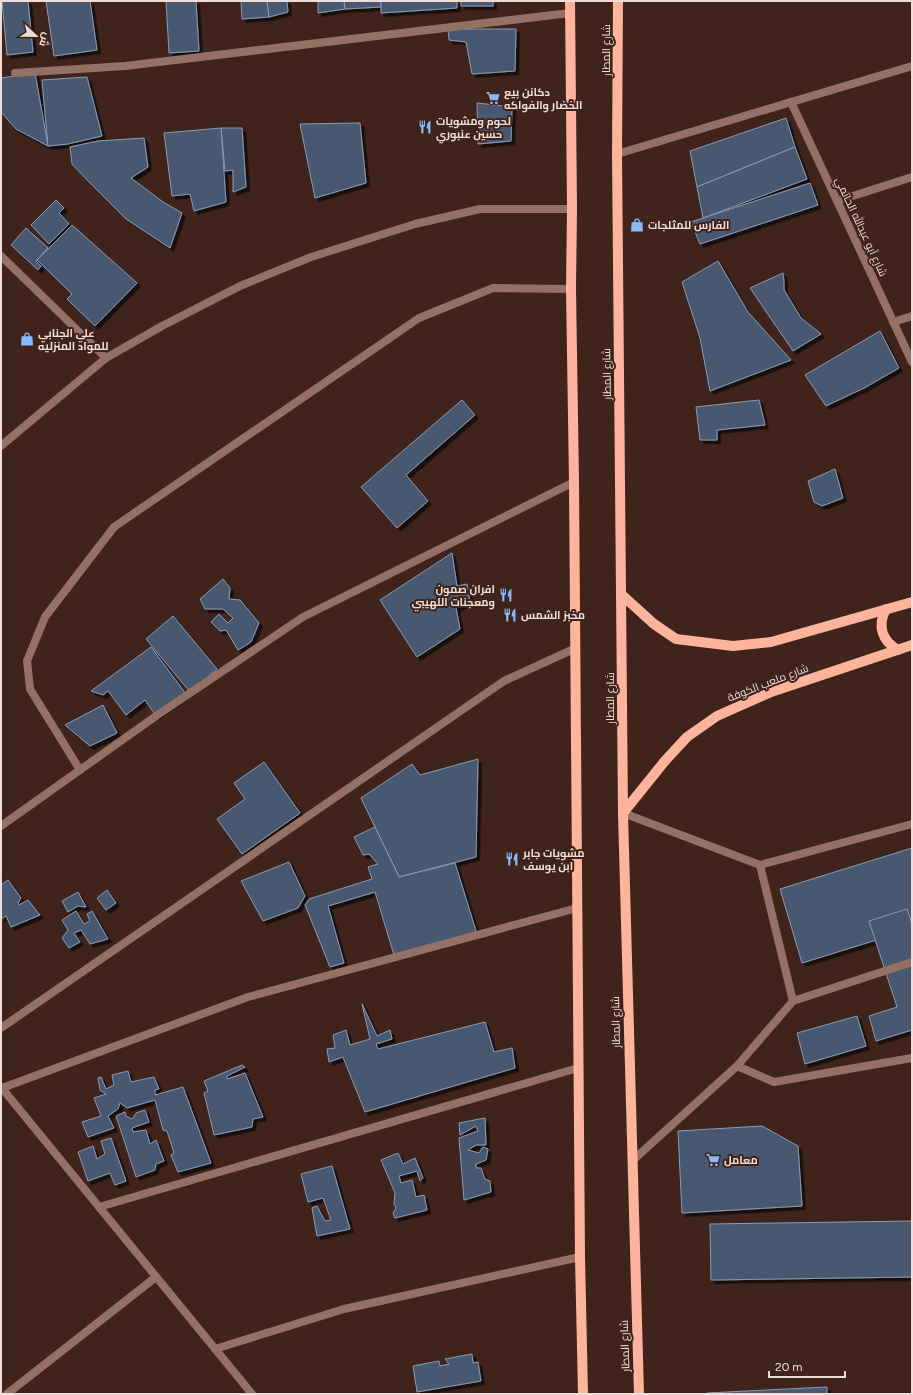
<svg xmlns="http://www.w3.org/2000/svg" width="913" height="1395" font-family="Figtree,Cairo,sans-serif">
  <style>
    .building { fill: #465870; stroke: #889cb7; filter: url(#shadow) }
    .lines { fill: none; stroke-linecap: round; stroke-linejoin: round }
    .service { stroke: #957065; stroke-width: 8 }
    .minor { stroke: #957065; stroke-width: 8 }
    .tertiary { stroke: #957065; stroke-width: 8 }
    .primary { stroke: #fdb39c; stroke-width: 10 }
    .labels { text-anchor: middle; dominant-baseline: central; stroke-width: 4; stroke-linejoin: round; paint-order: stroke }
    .street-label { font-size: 11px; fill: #f0ddd7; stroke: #40241c }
    .poi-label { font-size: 11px; font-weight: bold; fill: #f0ddd7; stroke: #40241c; text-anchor: start }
  </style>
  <defs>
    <filter id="shadow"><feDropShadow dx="3.5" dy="3.5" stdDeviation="0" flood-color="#0009"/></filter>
  </defs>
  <rect width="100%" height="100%" fill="#40241c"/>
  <g class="building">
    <path d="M2,1H28L33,52L7,55Z"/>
    <path d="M46,1H90L97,50L54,56Z"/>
    <path d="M166,1H196L199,51L169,53Z"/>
    <path d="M241,1H267L269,17L242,19Z"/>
    <path d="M267,1H287L288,12L269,17Z"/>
    <path d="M318,1H344L345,9L318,13Z"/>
    <path d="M344,1H381V7L345,9Z"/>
    <path d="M381,1H457V8L381,13Z"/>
    <rect x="461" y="1" width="32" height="5"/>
    <path d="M448,29H516L515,71L472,74L466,42L449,40Z"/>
    <path d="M35,73L48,146L16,129L1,112V78Z"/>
    <path d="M87,77L102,136L68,144L48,146L42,80Z"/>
    <path d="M477,103L512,107L511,141L478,144Z"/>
    <path d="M786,118L795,147L697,187L690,151Z"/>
    <path d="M360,123L366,183L315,198L300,124Z"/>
    <path d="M221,128H242L246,187L233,192V170L225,171Z"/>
    <path d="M221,128L226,202L194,211L190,194L172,196L164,133Z"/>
    <path d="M144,138L148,167L131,178L163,202L182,213L170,248L126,219L90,183L72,164L70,147L98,141Z"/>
    <path d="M795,147L807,179L703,218L697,187Z"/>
    <path d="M810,183L818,205L700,244L691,222Z"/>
    <path d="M56,200L64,208L59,213L69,224L49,244L31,225Z"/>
    <path d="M72,225L137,283L95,326L67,299L72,294L37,260Z"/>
    <path d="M26,228L48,248L36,261L41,266L38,270L11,245Z"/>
    <path d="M718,261L748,312L791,360L710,391L700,338L682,282Z"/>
    <path d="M783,273L784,282V290L801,318L821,334L793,351L750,288Z"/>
    <path d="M880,331L899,368L866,387L826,406L805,375Z"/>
    <path d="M462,400L475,415L406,475L428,501L397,528L361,487Z"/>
    <path d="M759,400L765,425L717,430V440H700L696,407Z"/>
    <path d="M835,469L843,498L822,506L814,502L808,481Z"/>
    <path d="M452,553L457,586L467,584L470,602L456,608L460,629L417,657L380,600Z"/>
    <path d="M223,579L230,588L229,599L240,600L259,623L251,642L238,650L226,630L220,631L211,622L219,614L228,623L233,618L223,609H205L200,599Z"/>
    <path d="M173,616L217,669L190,692L146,639Z"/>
    <path d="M151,647L186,694L156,716L145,700L126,715L108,691L103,695L91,691Z"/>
    <path d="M103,705L117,733L90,746L65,725Z"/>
    <path d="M478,759L476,857L399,877L361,798L412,764L420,775Z"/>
    <path d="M264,762L300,813L242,854L217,819L245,799L234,783Z"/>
    <path d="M375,827L399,877L455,863L477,934L394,955L375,892L328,906L344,963L330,967L305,905L309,899L372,879L368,867L378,864L369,854L363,855L354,837Z"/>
    <path d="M912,848V929L802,963L780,889Z"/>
    <path d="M289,862L305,896L298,908L263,921L241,881Z"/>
    <path d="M8,880L21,898L18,903L19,905L28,900L40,915L11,927L6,916L1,919V885Z"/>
    <path d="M107,890L116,903L106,910L97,898Z"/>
    <path d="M78,892L86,907L78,906L68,912L62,901Z"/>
    <path d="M907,909L912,924V1030L876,1041L869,1016L897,1007L869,921Z"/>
    <path d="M76,911L84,924L90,921L87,914L92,911L108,939L90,944L81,930L74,933L80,942L69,948L62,938L68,930L62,920Z"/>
    <path d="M362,1004L377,1036L390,1030L392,1039L376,1044L378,1049L485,1022L494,1052L512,1048L515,1068L365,1112L343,1057L329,1062L327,1049L335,1048L333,1035L346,1030L350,1045L370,1039Z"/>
    <path d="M857,1016L866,1046L805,1064L797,1033Z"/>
    <path d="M242,1065L245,1067L227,1076V1079L245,1073L263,1117L253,1119L252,1127L214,1135L204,1093L208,1091L204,1081Z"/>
    <path d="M128,1071L131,1082L154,1077L159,1089L155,1090V1095L183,1087L211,1163L178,1172L171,1155L174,1153L167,1131L163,1130L155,1100L127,1108L120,1103L118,1109L108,1116L114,1128L88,1137L82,1122L101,1116L94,1098L106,1094L100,1090L98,1078L101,1077L106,1089L114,1085L112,1075Z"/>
    <path d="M145,1110L149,1122L132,1128L133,1132L146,1130L150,1144L156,1140L164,1161L156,1164L155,1170L136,1177L116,1116L125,1112L126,1116L132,1119L135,1115L136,1113Z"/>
    <path d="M485,1118L486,1145H476L468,1150L479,1153L483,1147L488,1149L486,1160L476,1164V1168H481L485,1179L490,1181L491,1192L464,1200L459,1138L478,1131L476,1126L460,1135L459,1123Z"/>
    <path d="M762,1126L798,1146L802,1206L682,1213L678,1131Z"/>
    <path d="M111,1138L126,1181L115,1185L110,1173L88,1181L78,1152L93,1146L97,1159L105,1154L101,1141Z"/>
    <path d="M398,1153L403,1164L415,1158L423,1178L420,1181L417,1171L399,1176L401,1183L412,1180L416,1197L424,1195L427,1210L395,1218L393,1213L396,1208L394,1204L395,1193L381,1160Z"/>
    <path d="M332,1166L350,1229L317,1236L312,1208L317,1206L325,1221L331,1220L323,1198L308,1202L301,1174Z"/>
    <path d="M912,1221V1277L711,1280L710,1224Z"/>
    <path d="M472,1354L473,1363L478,1362L481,1381L417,1392L413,1366L439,1361L440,1366L449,1364L445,1359Z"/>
    <path d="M827,1387V1394H707V1393Z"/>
  </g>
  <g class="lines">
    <g class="service">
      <path d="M623,813L760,865L912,824"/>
      <path d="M793,1001L912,962"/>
      <path d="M737,1066L774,1082L912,1058"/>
      <path d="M632,1161L737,1066L793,1001L760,865"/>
    </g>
    <g class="minor">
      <path d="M15,73L125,66L570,13"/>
      <path d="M791,102L912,362"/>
      <path d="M617,154L912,66"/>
      <path d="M837,201L912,177"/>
      <path d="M1,256L106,358"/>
      <path d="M893,322L912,316"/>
      <path d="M80,770L30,689L27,661L45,617L114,527L419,318L493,288L571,289"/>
      <path d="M1,826L156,716L303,617L574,482"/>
      <path d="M1,1028L504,681L576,648"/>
      <path d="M1,1087L252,1394"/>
      <path d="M2,1088L248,997L577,908"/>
      <path d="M99,1207L578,1068"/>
      <path d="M215,1349L344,1309L580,1257"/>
      <path d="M7,1394L156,1277"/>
    </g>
    <path class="tertiary" d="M1,446L106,358L162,326L240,286L311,257L415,224L480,209H572"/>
    <g class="primary">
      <path d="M570,1L572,209L571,289L574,482L580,1257L583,1394"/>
      <path d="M618,1L617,154L623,813L639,1394"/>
      <path d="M622,595L654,624L676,639L733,646L771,642L912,602"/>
      <path d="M886,609C877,626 882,641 898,650"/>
      <path d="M623,813L664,762L687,737L717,716L771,692L912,645"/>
    </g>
  </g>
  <defs>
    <g id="supermarket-bare" transform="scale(1.08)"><path d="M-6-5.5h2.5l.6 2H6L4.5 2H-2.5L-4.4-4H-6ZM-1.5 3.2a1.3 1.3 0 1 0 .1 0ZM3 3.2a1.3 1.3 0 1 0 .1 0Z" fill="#89bafc" stroke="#40241c" stroke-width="2.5" paint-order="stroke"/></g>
    <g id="restaurant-bare" transform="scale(1.08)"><path d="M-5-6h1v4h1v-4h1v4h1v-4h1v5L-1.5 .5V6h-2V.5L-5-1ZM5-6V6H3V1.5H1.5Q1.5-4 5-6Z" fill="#89bafc" stroke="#40241c" stroke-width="2.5" paint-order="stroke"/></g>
    <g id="shop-bare" transform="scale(1.08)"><path d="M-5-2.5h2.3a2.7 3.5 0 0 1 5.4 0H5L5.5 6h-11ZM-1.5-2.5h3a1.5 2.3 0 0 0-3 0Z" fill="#89bafc" stroke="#40241c" stroke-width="2.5" paint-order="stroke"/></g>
  </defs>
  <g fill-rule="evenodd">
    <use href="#supermarket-bare" x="493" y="98"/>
    <use href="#restaurant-bare" x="425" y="127"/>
    <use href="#shop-bare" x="637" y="225"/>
    <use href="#shop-bare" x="27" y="339"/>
    <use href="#restaurant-bare" x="506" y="595"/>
    <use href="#restaurant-bare" x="510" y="615"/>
    <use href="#restaurant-bare" x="512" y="859"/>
    <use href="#supermarket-bare" x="713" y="1160"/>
  </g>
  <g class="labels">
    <g class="street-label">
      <text transform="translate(606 50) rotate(-90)">شارع المطار</text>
      <text transform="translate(861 227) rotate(65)">شارع آبو عبدالله الحاتمي</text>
      <text transform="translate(607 374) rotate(-91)">شارع المطار</text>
      <text transform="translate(768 683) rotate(-21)">شارع ملعب الكوفة</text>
      <text transform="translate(610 698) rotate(-90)">شارع المطار</text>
      <text transform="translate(616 1022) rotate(-91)">شارع المطار</text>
      <text transform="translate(625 1346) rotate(-92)">شارع المطار</text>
    </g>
    <g class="poi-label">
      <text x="504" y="92">دكانن بيع<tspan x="504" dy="13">الخضار والفواكه</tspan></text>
      <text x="436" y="121">لحوم ومشويات<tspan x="436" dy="13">حسين عنبوري</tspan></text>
      <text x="648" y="225">الفارس للمثلجات</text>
      <text x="38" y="333">علي الجنابي<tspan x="38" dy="13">للمواد المنزليه</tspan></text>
      <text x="495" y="589" text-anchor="end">افران صمون<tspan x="495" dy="13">ومعجنات اللهيبي</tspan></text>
      <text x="521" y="615">مخبز الشمس</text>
      <text x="523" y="853">مشويات جابر<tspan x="523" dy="13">ابن يوسف</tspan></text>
      <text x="724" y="1160">معامل</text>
    </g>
  </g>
  <rect width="913" height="1395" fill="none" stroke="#f0ddd7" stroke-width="4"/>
  <g transform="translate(36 36) rotate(112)" stroke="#40241c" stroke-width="3" paint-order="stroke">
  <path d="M0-3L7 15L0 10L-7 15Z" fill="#f0ddd7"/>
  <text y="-6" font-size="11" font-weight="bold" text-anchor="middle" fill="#f0ddd7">ش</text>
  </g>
  <path d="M769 1371v6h76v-6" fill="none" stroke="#f0ddd7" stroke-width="2"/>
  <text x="775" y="1371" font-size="12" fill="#f0ddd7" stroke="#40241c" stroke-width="3" paint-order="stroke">20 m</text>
</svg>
